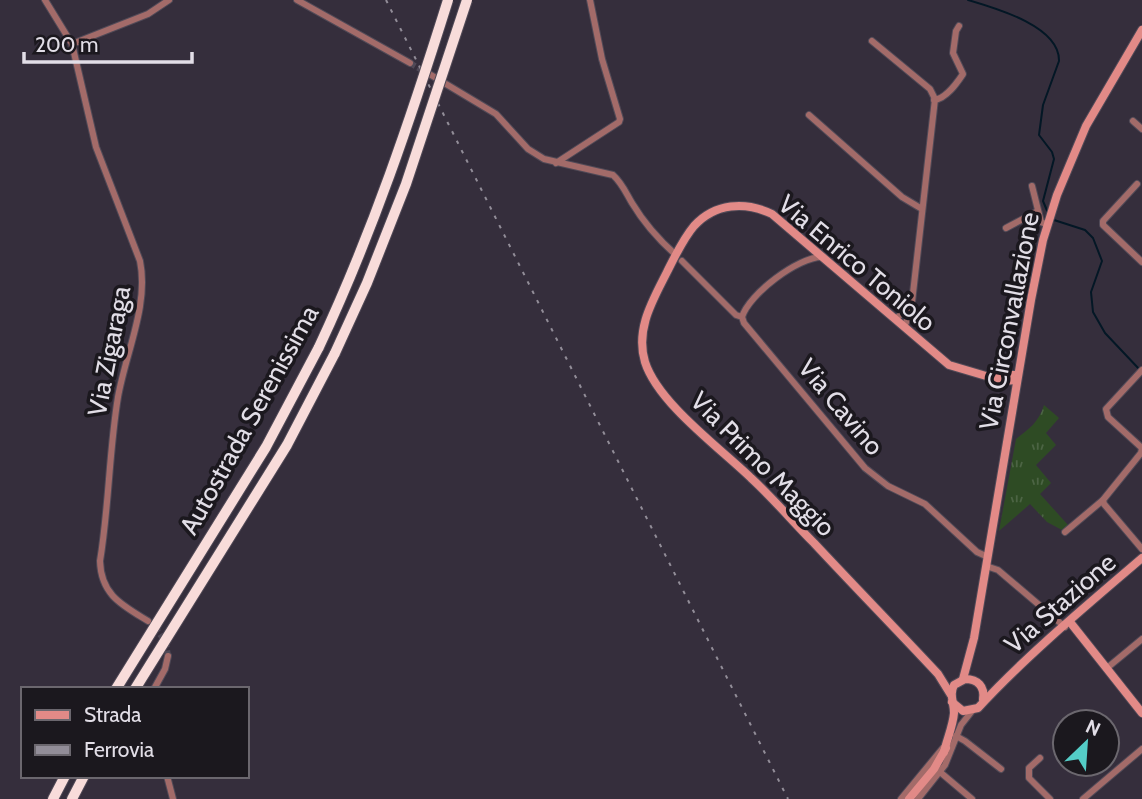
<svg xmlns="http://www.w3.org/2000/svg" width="1142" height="799" font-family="Cabin,sans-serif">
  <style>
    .park { fill: url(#park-tufts) }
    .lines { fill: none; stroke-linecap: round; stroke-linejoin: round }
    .stream { stroke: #031725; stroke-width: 2 }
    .street-tunnel { stroke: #4f4856; stroke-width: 6; stroke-dasharray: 6 3; stroke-linecap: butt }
    .street-casing { stroke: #514a57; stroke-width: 8 }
    .secondary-casing { stroke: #514a57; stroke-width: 10 }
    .highway-casing { stroke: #514a57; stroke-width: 12 }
    .street { stroke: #a36b69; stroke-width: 6 }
    .secondary { stroke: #e28a87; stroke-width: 8 }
    .highway { stroke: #f8dcda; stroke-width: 10 }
    .rail { stroke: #928d98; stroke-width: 2; stroke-dasharray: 3.5 7; stroke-linecap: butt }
    .highway-bridge-casing { stroke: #514a57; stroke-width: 12; stroke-linecap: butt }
    .highway-bridge { stroke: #f8dcda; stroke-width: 10 }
    .labels { text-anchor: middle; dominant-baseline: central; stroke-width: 7; stroke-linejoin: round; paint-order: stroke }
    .street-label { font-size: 26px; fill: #e2dee7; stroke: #1b181e }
  </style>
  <defs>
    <pattern id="park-tufts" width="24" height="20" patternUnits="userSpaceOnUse" patternTransform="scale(1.75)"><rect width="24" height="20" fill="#2e4b24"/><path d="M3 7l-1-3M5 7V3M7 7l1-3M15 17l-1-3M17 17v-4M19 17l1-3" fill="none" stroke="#4c6444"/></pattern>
  </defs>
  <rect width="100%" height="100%" fill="#352e3c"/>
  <path class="park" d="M1044,405L1059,418L1046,433L1056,445L1036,465L1051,483L1040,494L1068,525L1062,530L1047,522L1030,504L999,531L1016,439C1029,429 1039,422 1044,405Z"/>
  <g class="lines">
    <g class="stream">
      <path d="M968,0C995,8 1060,26 1059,61L1043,105L1039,135L1052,152L1054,159L1043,201L1048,213"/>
      <path d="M1054,220L1085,230L1093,238L1102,261L1091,292L1093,312L1105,333L1140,370"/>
    </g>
    <g class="street-tunnel">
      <path d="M410,63L427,73"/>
      <path d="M155,627L166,643L168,656"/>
    </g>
    <g class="street-casing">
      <g id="street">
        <path d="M45,0L72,44L96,147L140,261C149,305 126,352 118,397C109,451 109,507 100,561C101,595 122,605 148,621"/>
        <path d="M297,0L410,63"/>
        <path d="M872,41L930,89L935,99L911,311L904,327"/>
        <path d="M72,44L148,14L169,0"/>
        <path d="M431,75L496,114L528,149L544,159L613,175C622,183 626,193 632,203C644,223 659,240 676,255"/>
        <path d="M934,100C946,99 957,83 963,74L953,53L956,31L959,26"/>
        <path d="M809,115L902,197L922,209"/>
        <path d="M1133,121L1142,129"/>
        <path d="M556,163L619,122L620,119L602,59L590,0"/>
        <path d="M1137,184L1103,221V225L1142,262"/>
        <path d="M1032,186L1041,222L1048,225"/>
        <path d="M1006,228L1038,211"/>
        <path d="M682,261L736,315L742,317L744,323L865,468L888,486L925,504L977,552L988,557"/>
        <path d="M742,317C749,294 798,257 822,257"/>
        <path d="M895,319L904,312L911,301"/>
        <path d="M1142,370L1106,409L1108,417L1142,448L1141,453L1103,500L1104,504L1142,549"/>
        <path d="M1065,532L1103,500"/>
        <path d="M986,566L998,570L1065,627"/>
        <path d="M1107,668L1142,639"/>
        <path d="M154,689L165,669L168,656"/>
        <path d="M956,736L965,741L1001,769"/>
        <path d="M1040,758L1029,768V778L1050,799"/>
        <path d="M940,772L972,799"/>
        <path d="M167,776L173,799"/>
        <path d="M901,799L943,748"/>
        <path d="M918,799L945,765L961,725L972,711"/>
        <path d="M1083,799L1142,749"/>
      </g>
    </g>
    <g class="secondary-casing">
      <g id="secondary">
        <path d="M992,375H1018"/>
        <path d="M1070,622L1142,713"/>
        <path d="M963,679L974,638L1031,300L1043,240L1057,195L1086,126L1142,30"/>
        <path d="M951,695L938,674C897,630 855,587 814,543C793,522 773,498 751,478C720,448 658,403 645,362C635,329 653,300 667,272C675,256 683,239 694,226C715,203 745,201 772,214L949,365L1003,381L1017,380"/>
        <path d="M952,702L963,711L978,708C1026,656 1087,605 1142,558"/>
        <path d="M944,752C947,739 953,726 954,713C954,702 949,695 954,685L965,679C978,679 985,687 983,699"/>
        <path d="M909,799L934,769L946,748"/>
      </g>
    </g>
    <g class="highway-casing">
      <g id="highway">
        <path d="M116,689L266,447L319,347"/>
        <path d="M135,689L287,445L335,353"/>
        <path d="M53,799L65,776"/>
        <path d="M72,799L84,776"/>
      </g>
    </g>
    <use href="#street" class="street"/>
    <use href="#secondary" class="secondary"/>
    <use href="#highway" class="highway"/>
    <path class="rail" d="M386,0L788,799"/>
    <g class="highway-bridge-casing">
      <g id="highway-bridge">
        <path d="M319,347C372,234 411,118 448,0"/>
        <path d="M335,353L367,283L406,184L467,0"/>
      </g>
    </g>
    <use href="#highway-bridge" class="highway-bridge"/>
  </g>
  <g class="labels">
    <g class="street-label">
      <text transform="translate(857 263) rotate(40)">Via Enrico Toniolo</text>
      <text transform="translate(1009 321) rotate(-79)">Via Circonvallazione</text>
      <text transform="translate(109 351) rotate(-79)">Via Zigaraga</text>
      <text transform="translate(841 407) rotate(50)">Via Cavino</text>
      <text transform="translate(249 420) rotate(-61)">Autostrada Serenissima</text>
      <text transform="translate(763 464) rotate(45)">Via Primo Maggio</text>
      <text transform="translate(1060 603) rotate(-41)">Via Stazione</text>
    </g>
  </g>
  <rect x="21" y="687" width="228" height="91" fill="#1b181e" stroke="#6b676e" stroke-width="2"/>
  <rect x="35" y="710" width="35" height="10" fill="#e28a87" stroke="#6b676e" stroke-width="2"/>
  <text x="84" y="722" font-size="21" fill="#e2dee7">Strada</text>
  <rect x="35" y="745" width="35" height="10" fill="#928d98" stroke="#6b676e" stroke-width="2"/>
  <text x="84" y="757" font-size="21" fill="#e2dee7">Ferrovia</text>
  <g transform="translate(1086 743) rotate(25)"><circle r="33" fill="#1b181e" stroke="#6b676e" stroke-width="2"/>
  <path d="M0-5L12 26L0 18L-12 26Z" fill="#54cdc7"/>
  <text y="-10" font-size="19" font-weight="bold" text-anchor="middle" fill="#e2dee7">N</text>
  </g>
  <path d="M24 52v10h168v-10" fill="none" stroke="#e2dee7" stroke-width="3.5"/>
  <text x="35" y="52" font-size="21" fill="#e2dee7" stroke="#1b181e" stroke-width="5" paint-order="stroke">200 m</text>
</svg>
